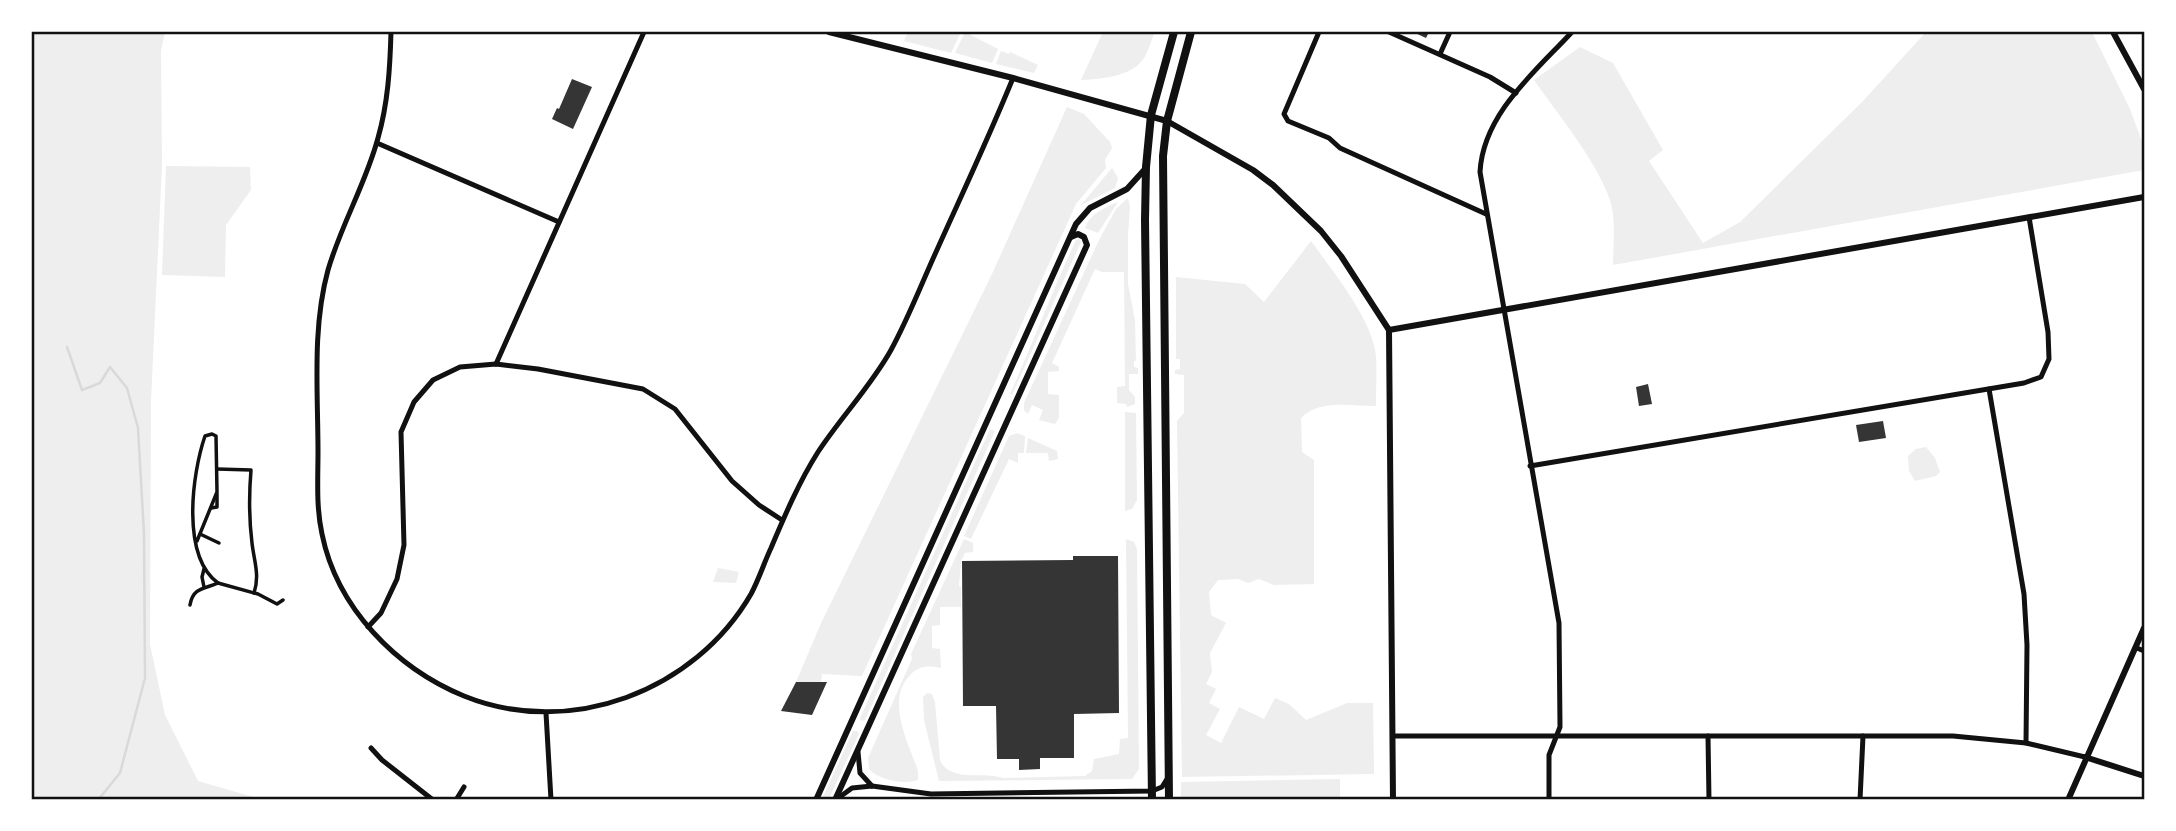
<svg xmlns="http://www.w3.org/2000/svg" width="2176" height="831" font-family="Roboto,sans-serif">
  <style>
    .green { fill: #eee }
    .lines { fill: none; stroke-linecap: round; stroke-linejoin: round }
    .stream { stroke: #d9d9d9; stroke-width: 2.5 }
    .building { fill: #353535 }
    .pedestrian { stroke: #111; stroke-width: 3.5 }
    .minor { stroke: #111; stroke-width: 5 }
    .tertiary { stroke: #111; stroke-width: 6 }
    .primary { stroke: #111; stroke-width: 8 }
    .neatline { fill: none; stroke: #111; stroke-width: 2.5 }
  </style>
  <rect width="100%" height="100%" fill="#fff"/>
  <g class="green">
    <path d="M32,32H165L161,51L162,165L151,401L150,644L165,715L198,781L260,799H32Z"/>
    <path d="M908,32H961L951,53L904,41Z"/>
    <path d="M965,32L998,49L992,63L955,53Z"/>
    <path d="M1103,32H1155C1151,40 1149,50 1144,58C1132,77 1101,79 1081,80Z"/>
    <path d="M1926,32H2092L2130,109L2144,147V170L1613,265C1613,242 1617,216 1608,195C1594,158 1557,113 1534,80L1580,47L1613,63L1663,150L1649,161L1703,243L1740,222L1863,101Z"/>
    <path d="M1001,51L1009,54L1010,52L1038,65L1034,73L996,64Z"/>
    <path d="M1067,107L1084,114L1110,142L1112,148L1105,160L1106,168L1076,204L862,676L822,674L821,682H796L822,621L992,274Z"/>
    <path d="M166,166L250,167L251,190L226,225L225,277L162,275Z"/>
    <path d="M1112,168L1118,178L1115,188L1081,205Z"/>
    <path d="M1128,198L1130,207L1128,234V284L1135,320L1136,361H1134V367L1138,368V374H1129V390L1135,397V404L1127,407L1126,404L1117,403V387L1125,386L1124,272H1102L1095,269L1052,363L1059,367V371L1048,372V394L1059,395V418L1055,424L1039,420L1043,410L1032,405L1028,414L1024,410V403L1100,238L1116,209Z"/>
    <path d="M1118,202L1098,233L1085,228C1090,214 1105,207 1118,202Z"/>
    <path d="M1079,239L1081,242L1012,395L1010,394C1033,343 1052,291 1076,240Z"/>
    <path d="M1311,241C1333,272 1372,318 1376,356C1377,372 1376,390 1376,406C1352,406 1319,399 1301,418L1302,452L1314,460V584L1274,585L1259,579L1248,583L1238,579L1218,580L1209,592L1211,615L1226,623L1210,653L1212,672L1206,684L1216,689L1209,703L1220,709L1206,735L1221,743L1239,707L1264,719L1275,698L1289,704L1306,720L1347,703H1373L1374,774L1182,777L1177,421L1184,413V375L1175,374V370L1180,369V359H1176V277L1245,284L1264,302Z"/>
    <path d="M1125,412L1136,413L1137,500L1132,509L1125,511Z"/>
    <path d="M990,429L995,431L865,720L861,721L860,718Z"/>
    <path d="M1017,433L1025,436L1024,453H1018V463L1009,459L971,539L964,536L1009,436Z"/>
    <path d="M1028,438L1057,451L1058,459L1049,461L1048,453H1026Z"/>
    <path d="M1926,447L1935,458L1940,472L1936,476L1915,481L1909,471L1908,456L1916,449Z"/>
    <path d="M964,539L973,543V552L965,553L961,561L959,586L961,587V607H940V625L932,626V648L940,649L941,668C929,665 918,666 910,675C885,701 909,744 918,771V780C904,785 879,780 869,769L868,758L912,659L911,654Z"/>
    <path d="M1126,539L1134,542L1137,549L1139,769L1132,779L939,781L924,720L923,697L927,693L932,694L935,702L940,760C950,783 983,771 1003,778L1085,776L1092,771L1094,759L1119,754L1120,739L1128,738Z"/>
    <path d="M718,568L739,572L736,583L713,582Z"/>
    <path d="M853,731H857L859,734L829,799H822Z"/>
    <path d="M1340,779V799H1181V782Z"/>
  </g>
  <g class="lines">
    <path class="stream" d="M67,347L82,390L100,383L110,367L127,388L138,428L144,534L145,678L120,773L98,800"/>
  </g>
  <g class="building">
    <path d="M1413,32H1429L1426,38Z"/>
    <path d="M572,79L592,87L573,129L552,119L557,108L559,109Z"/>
    <path d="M1648,384L1652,404L1639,406L1636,387Z"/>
    <path d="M1883,421L1886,438L1859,442L1856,425Z"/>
    <path d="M1073,556H1118L1119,713L1074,714V758H1040V769L1019,770V759H997L996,706H963L962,561L1073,560Z"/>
    <path d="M796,682H827L812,715L781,711Z"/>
  </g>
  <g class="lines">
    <g class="pedestrian">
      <path d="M217,469L251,470C249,494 249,519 252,543C254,561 260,575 254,593"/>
      <path d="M211,508L217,507V494"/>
      <path d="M200,534L219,543"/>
      <path d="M218,583L258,594L277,604L283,600"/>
      <path d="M204,587L202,577L204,569"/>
      <path d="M190,605C193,587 205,589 218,583C181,556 192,474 205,436L212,434L216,436L217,492L197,541"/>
    </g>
    <g class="minor">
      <path d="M391,32C390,68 388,103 378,138C366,183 341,225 328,270C312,328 318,392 318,452C318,479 316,507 322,534C337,608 396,668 464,696C570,739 695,691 751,594C759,579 764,563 771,548C785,515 799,482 818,452C841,417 871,386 891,350C908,319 921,285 936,252C962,194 989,137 1013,78"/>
      <path d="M1319,32L1284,114L1288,121L1329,138L1340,148L1486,214"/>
      <path d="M1389,32L1490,77L1516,93"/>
      <path d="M1440,54L1450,32"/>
      <path d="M377,143L559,222"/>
      <path d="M496,364L644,32"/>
      <path d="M1989,389L2024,594L2027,645L2026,743"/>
      <path d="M1530,466L2024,383L2041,377L2049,359L2048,332L2029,217"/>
      <path d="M368,627L381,613L397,579L404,545L401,432L414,402L433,380L460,367L496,364L538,369L643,389L675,409L732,481L759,505L782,520"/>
      <path d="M2137,648L2144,651"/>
      <path d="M546,713L551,800"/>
      <path d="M1393,736H1953L2026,743L2085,757"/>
      <path d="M1708,736L1709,800"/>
      <path d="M371,748L382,760L433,800"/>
      <path d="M858,752L860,773L872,786"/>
      <path d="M837,799L852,788L872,786L931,794L1152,791L1162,787L1167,779"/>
      <path d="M456,800L464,787"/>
      <path d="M1549,800V755L1560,727L1559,623L1480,172C1483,114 1535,72 1572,32"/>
      <path d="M1860,800L1863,736"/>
    </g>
    <g class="tertiary">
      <path d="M829,32L1013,78L1167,121L1253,170L1273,185L1321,231L1341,256L1389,330L1393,800"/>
      <path d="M2113,32L2144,89"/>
      <path d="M1389,330L2144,197"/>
      <path d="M2085,757L2144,776"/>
      <path d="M816,800L1076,224L1090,208L1127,189L1146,168"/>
      <path d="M835,800L1087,245L1084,237L1078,234L1071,237"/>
      <path d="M2068,800L2144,628"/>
    </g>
    <g class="primary">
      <path d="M1152,800L1145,220L1146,167L1151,115L1174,32"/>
      <path d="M1169,800L1163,156L1167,121L1191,32"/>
    </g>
  </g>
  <rect width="2176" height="831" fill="none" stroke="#ffffff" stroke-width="66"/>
  <rect x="33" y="33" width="2110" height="765" class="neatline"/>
</svg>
